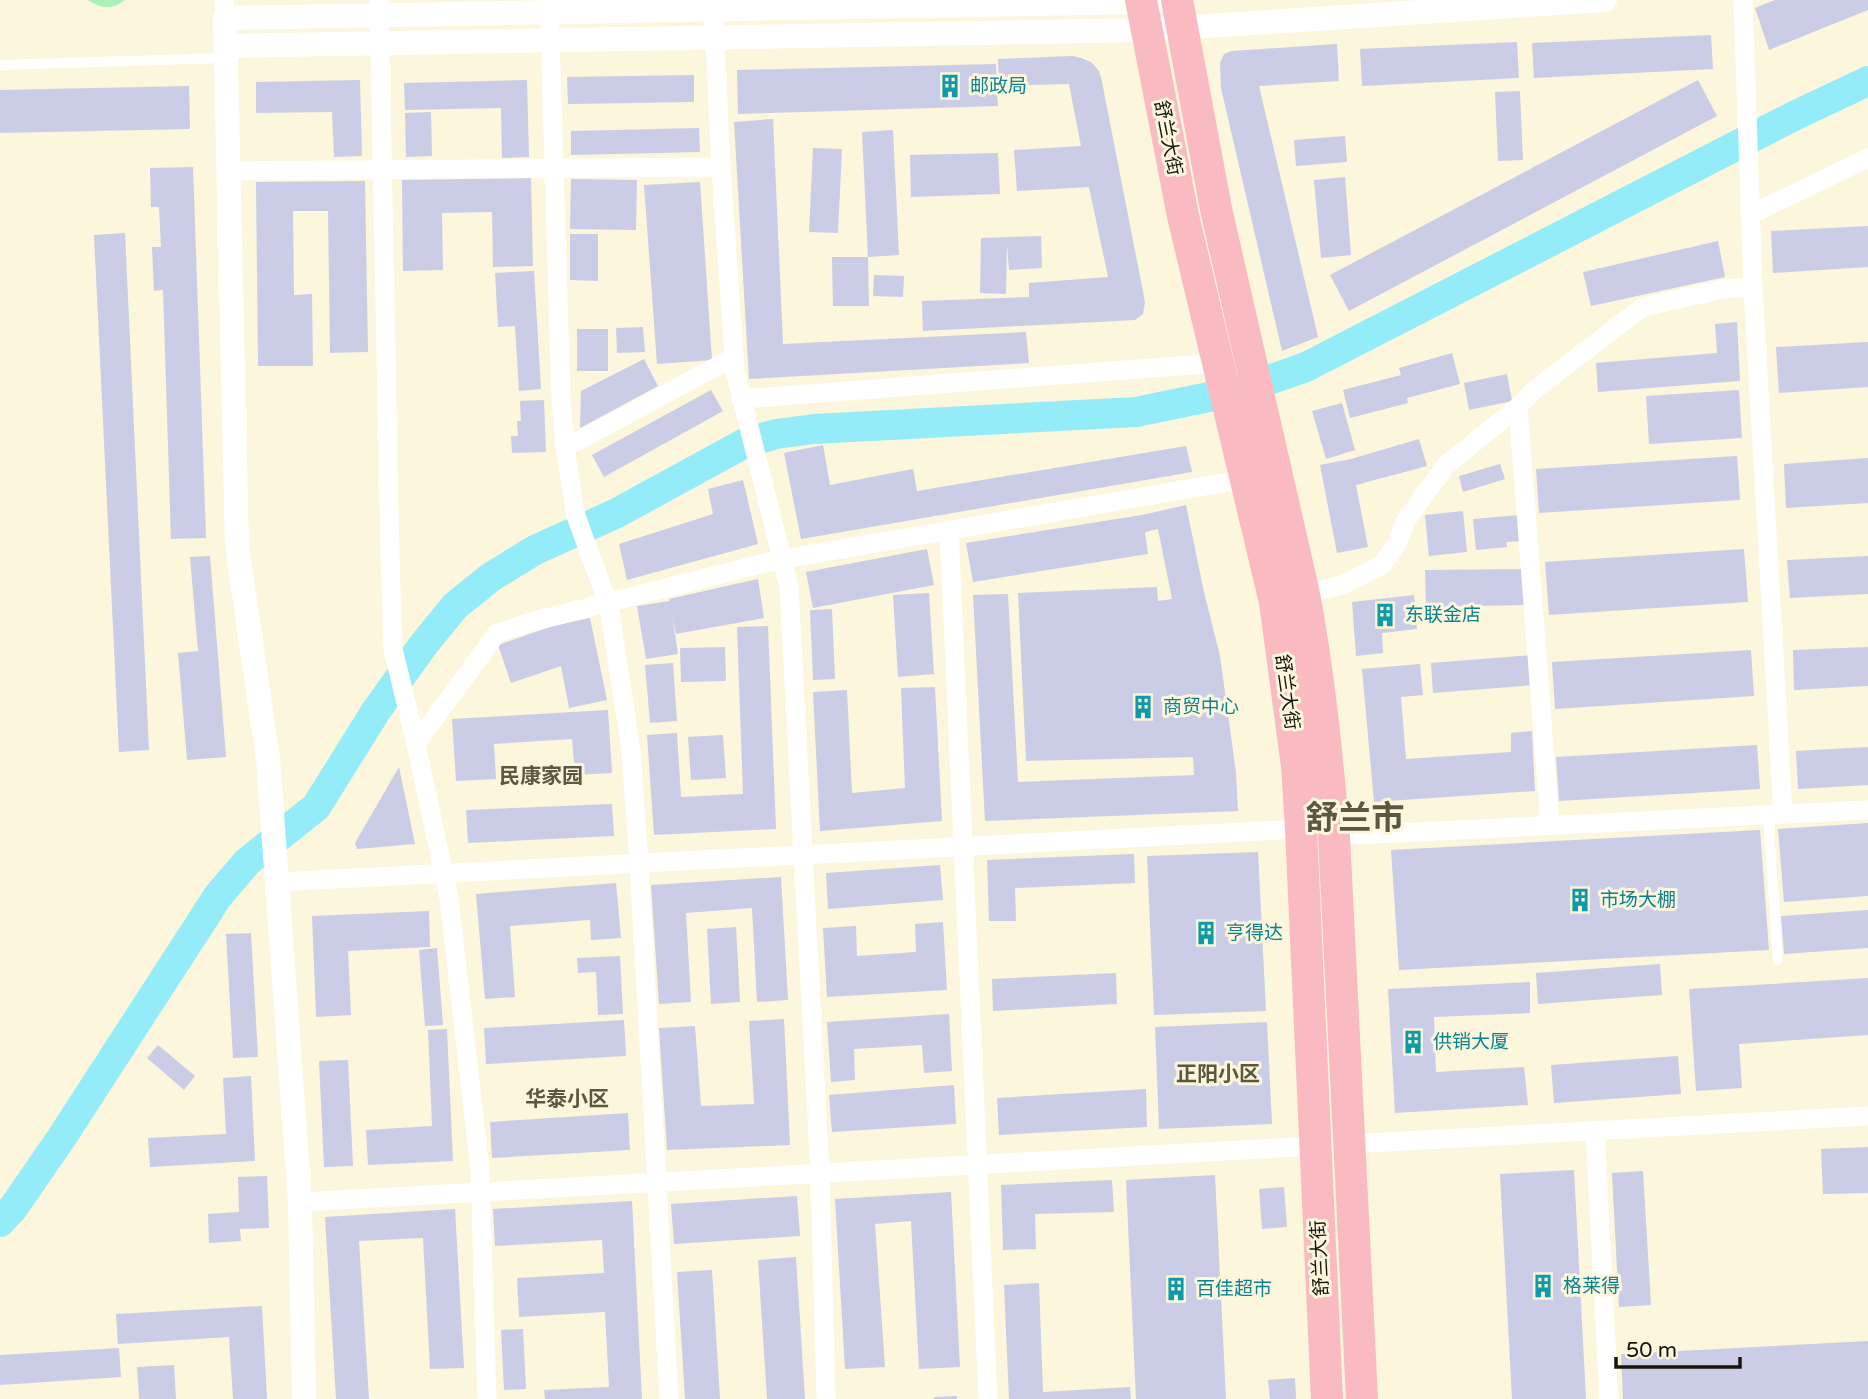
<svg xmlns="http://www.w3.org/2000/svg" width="1868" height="1399" font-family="'Varela Round','Noto Sans SC',sans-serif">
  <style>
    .green { fill: #aaf1b8 }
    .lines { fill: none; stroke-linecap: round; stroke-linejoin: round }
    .river { stroke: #94ecf9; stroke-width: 30 }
    .building { fill: #cacde5 }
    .service { stroke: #fff; stroke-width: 10 }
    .minor { stroke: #fff; stroke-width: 19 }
    .tertiary { stroke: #fff; stroke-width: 24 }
    .primary { stroke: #f9bbc1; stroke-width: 32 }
    .labels { text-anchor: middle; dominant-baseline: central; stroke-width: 6; stroke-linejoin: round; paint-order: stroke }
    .culture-label { font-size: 19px; fill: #0d838f; stroke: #fbf6dc; text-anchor: start }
    .street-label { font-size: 19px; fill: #16140b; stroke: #fbf6dc }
    .neighbourhood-label { font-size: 21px; font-weight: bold; fill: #5d5742; stroke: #fbf6dc }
    .town-label { font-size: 33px; font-weight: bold; fill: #5d5742; stroke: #fbf6dc }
  </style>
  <rect width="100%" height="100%" fill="#fbf6dc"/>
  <path class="green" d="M88,0H125C112,10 101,9 88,0Z"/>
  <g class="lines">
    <path class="river" d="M0,1222L13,1208L62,1137L218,896L247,862L316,807L376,711L424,644L455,606L491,577L535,550L617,513L745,443L776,434L814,429L1136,412L1238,391L1306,367L1796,115L1868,81"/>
  </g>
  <g class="building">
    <path d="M1775,0H1868V10L1769,50L1755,8Z"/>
    <path d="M1711,35L1713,69L1534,78L1532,43Z"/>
    <path d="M1517,42L1519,78L1362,86L1360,49Z"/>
    <path d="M1337,44L1339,81L1259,86L1318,337L1282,351L1221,88L1220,63L1224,54L1232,51Z"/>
    <path d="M1072,56L1081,58L1091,62L1099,71L1101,77L1145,302L1143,314L1135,320L923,331L922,301L1029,297V283L1108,277L1089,187L1017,191L1014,150L1081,146L1069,84L999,86L998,59Z"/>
    <path d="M996,64L998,106L738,114L737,70Z"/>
    <path d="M694,75V102L568,104L567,77Z"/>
    <path d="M360,80L362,156L334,157L332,112L256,113V82Z"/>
    <path d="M527,80L529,157L502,158L501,108L405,110L404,83Z"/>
    <path d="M1698,80L1717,116L1349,311L1330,275Z"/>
    <path d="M189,86L190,129L0,133V90Z"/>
    <path d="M1520,91L1523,160L1498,161L1495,92Z"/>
    <path d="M431,112L432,156L406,157L405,113Z"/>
    <path d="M773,119L783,344L1026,332L1029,363L749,379L734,122Z"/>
    <path d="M699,128L700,152L571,155V131Z"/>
    <path d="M893,130L899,255L868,257L862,132Z"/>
    <path d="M1345,136L1347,162L1296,166L1294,140Z"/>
    <path d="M813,148L842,149L838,233L809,232Z"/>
    <path d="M998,153L1000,194L911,197L910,155Z"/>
    <path d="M193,167L206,538L171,539L163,290L154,291L152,247H161L159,207H151L150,168Z"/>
    <path d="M1345,177L1351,255L1321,258L1314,180Z"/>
    <path d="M531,178L533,266L493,267L492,212L442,213L443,270L403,271L402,180Z"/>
    <path d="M571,179L637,180L636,230L570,229Z"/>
    <path d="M365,181L368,352L330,353L328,211H293L294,295L312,294L313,366H258L256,182Z"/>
    <path d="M700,182L712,360L657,364L644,185Z"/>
    <path d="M1868,226V267L1773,273L1771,231Z"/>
    <path d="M125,233L149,750L119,752L94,235Z"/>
    <path d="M570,234H598V281L570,280Z"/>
    <path d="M1041,236L1042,268L1009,270L1007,245L1006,294L980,293L981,238Z"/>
    <path d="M1718,241L1725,277L1591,306L1583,272Z"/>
    <path d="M832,257H868L869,306H833Z"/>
    <path d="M534,271L541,389L519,391L515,326L498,327L495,273Z"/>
    <path d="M874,275L904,276L903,297L873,296Z"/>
    <path d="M1737,322L1740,381L1598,392L1596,363L1717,353L1715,324Z"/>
    <path d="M643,327L645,352L617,353L616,328Z"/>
    <rect x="577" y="329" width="31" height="42"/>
    <path d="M1868,342V387L1779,393L1776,347Z"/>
    <path d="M1452,353L1460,384L1407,398L1408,403L1350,418L1343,390L1401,375L1399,368Z"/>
    <path d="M644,359L658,386L580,428L581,391Z"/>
    <path d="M1507,374L1512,401L1469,410L1464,383Z"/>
    <path d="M711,390L723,411L604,477L592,455Z"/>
    <path d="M1739,390L1742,438L1649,444L1646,396Z"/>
    <path d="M544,400L546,452L512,453L511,436H518L517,421H521L520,401Z"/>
    <path d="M1342,403L1355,450L1326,459L1312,411Z"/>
    <path d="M1419,439L1427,466L1356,485L1368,547L1337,553L1320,465L1351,459Z"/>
    <path d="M823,445L830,485L913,469L917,491L1186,446L1192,472L801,539L784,453Z"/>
    <path d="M1737,456L1740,500L1539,513L1536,469Z"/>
    <path d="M1868,458V503L1786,508L1784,464Z"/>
    <path d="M1500,464L1505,479L1463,492L1459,476Z"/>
    <path d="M743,480L758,544L627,580L619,544L713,514L708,489Z"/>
    <path d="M1186,505L1204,592L1220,656L1236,773L1238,811L985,821L973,595L1008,594L1018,782L1194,775L1193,757L1026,761L1018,593L1157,587L1158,601L1172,599L1158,529L1145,532L1148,554L973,582L966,543L1142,515Z"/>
    <path d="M1463,511L1467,552L1429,556L1425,515Z"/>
    <path d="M1519,515L1522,541L1506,542L1507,547L1476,550L1473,519Z"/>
    <path d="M927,549L934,585L813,608L806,572Z"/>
    <path d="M1744,549L1748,602L1549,615L1545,562Z"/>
    <path d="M210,556L226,757L187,760L178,653L198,651L190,557Z"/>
    <path d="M1868,556V594L1790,598L1787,560Z"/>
    <path d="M1524,569V605L1426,607L1425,570Z"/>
    <path d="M758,579L764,618L676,634L672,614L678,654L646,659L637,606L670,601L669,599Z"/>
    <path d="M929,593L934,674L898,677L893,595Z"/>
    <path d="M1414,595L1417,629L1382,633L1383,653L1356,656L1352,602Z"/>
    <path d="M832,609L835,679L813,680L810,610Z"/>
    <path d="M590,618L607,700L569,708L561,666L511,683L498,645L553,626Z"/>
    <path d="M768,626L776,829L654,835L647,735L677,733L681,797L743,794L737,627Z"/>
    <path d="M725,647L726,681L681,682L680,648Z"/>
    <path d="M1868,647V686L1794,690L1793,650Z"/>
    <path d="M1751,650L1754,696L1555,709L1552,662Z"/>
    <path d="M1532,655L1534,685L1433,693L1431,663Z"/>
    <path d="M673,663L677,721L650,723L645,665Z"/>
    <path d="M1420,664L1423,695L1401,697L1406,759L1511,752V733L1532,731L1535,791L1374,802L1362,669Z"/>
    <path d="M935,687L942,821L820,831L813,692L847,690L852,793L905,788L901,688Z"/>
    <path d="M608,710L612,773L575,775L572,739L494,744L496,779L456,781L452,719Z"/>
    <path d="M723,735L726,778L691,780L688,737Z"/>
    <path d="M1757,745L1760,789L1559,801L1556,757Z"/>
    <path d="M1868,747V785L1798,789L1796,751Z"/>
    <path d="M399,767L415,844L357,849L355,843Z"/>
    <path d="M612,804L614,836L468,843L466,810Z"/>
    <path d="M1868,823V896L1784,902L1778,829Z"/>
    <path d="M1760,830L1769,950L1399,970L1391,850Z"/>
    <path d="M1258,852L1266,1011L1154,1015L1147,856Z"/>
    <path d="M1134,854L1135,883L1015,888L1016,921H989L987,860Z"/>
    <path d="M940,865L943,900L828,909L826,873Z"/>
    <path d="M781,877L788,1000L757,1002L752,908L686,913L691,1002L659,1004L651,885Z"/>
    <path d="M616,883L621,938L591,940L590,920L510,926L515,997L485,999L476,894Z"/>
    <path d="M1868,910V948L1784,954L1781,916Z"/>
    <path d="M429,911L430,947L348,951L351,1015L316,1017L312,916Z"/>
    <path d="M943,922L947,990L827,997L823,928L856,926L857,956L916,952L915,924Z"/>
    <path d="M736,927L740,1002L711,1004L707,929Z"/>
    <path d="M251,933L258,1057L233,1058L226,934Z"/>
    <path d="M437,948L443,1025L425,1026L419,950Z"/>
    <path d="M620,956L623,1014L598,1015L596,972L578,973L577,958Z"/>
    <path d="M1660,964L1662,995L1538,1004L1536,973Z"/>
    <path d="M1116,973L1117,1004L993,1011L992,979Z"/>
    <path d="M1868,978V1035L1739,1044L1742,1088L1696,1091L1689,989Z"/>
    <path d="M1530,982V1013L1434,1017L1436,1072L1524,1067L1528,1105L1395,1113L1388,989Z"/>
    <path d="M949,1014L952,1071L924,1073L922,1045L854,1049L855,1080L831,1082L827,1022Z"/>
    <path d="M784,1019L790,1145L667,1150L659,1028L695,1026L701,1106L754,1104L749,1021Z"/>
    <path d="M624,1020L626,1056L486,1064L484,1028Z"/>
    <path d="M1267,1022L1272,1124L1159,1129L1155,1027Z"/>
    <path d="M447,1029L453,1161L368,1165L366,1130L432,1126L428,1030Z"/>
    <path d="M158,1045L195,1076L184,1090L147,1058Z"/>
    <path d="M1678,1056L1681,1094L1554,1103L1551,1065Z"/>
    <path d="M348,1060L353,1166L324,1167L319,1061Z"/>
    <path d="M251,1076L255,1161L150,1167L148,1138L226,1134L223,1078Z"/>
    <path d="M954,1085L956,1124L832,1132L829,1095Z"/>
    <path d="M1146,1089L1147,1127L999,1135L997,1098Z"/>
    <path d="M628,1113L630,1150L492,1158L490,1122Z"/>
    <path d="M1868,1147V1193L1823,1194L1821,1149Z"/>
    <path d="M1574,1170L1586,1399H1512L1500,1174Z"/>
    <path d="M1643,1171L1651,1305L1619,1307L1612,1173Z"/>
    <path d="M1215,1175L1226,1399H1136L1126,1180Z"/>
    <path d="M267,1176L269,1228L240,1229L241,1241L209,1243L208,1214L239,1212L238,1177Z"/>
    <path d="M1112,1180L1114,1212L1035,1214L1036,1249L1003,1250L1001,1185Z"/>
    <path d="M1284,1187L1287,1227L1262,1229L1259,1189Z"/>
    <path d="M951,1192L960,1367L919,1369L911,1221L875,1224L885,1367L845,1369L835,1199Z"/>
    <path d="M797,1196L800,1236L674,1244L671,1204Z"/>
    <path d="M632,1201L642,1399H545L544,1390L609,1387L605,1312L519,1317L517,1278L604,1273L602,1240L495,1246L493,1209Z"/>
    <path d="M455,1209L464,1368L430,1369L423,1238L359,1241L369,1399H336L325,1217Z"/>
    <path d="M796,1257L805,1399H767L758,1260Z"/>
    <path d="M712,1270L720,1399H685L677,1272Z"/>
    <path d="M1039,1283L1043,1392L1130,1387L1131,1399H1009L1004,1285Z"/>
    <path d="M262,1306L267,1399H233L229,1337L118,1344L116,1314Z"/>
    <path d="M523,1329L526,1389L504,1390L501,1330Z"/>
    <path d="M1868,1341V1399H1623L1621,1354Z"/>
    <path d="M119,1348L121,1377L0,1385V1355Z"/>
    <path d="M174,1365L176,1399H139L137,1367Z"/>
    <path d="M1295,1378L1296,1399H1270L1268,1380Z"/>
    <path d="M957,1396V1399H934V1397Z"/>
  </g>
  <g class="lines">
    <g class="service">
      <path d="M0,65L225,58"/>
      <path d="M1768,815L1778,960"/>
    </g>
    <g class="minor">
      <path d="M224,0L225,18"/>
      <path d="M379,0L390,555L393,649L416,744L449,898L480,1170L487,1399"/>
      <path d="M549,0L561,398L565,448L576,516L609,606L631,751L639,863L669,1399"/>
      <path d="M713,0L721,167L735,371L789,587L820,1173L826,1399"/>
      <path d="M1743,0L1753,287L1783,814"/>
      <path d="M229,171L721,167"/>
      <path d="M1750,215L1868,158"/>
      <path d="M741,399L1218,363"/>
      <path d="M1518,407L1550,826"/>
      <path d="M565,448L734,357"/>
      <path d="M949,530L988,1399"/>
      <path d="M1304,594L1342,585L1382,565L1398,542L1405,522L1445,466L1518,407L1534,390L1643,307L1723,289L1753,287"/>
      <path d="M416,744L497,633L535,621L773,561L1245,479"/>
      <path d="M1334,836L1868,810"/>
      <path d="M277,882L1301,829"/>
      <path d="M1595,1131L1609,1399"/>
      <path d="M1349,1144L1868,1116"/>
      <path d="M300,1202L1315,1146"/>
    </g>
    <g class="tertiary">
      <path d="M226,46L1146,30L1605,0"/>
      <path d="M304,1399L300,1202L277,882L268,759L237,547L225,18L1141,2L1168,0"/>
    </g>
    <g class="primary">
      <path d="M1141,0L1183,216L1275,602L1297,766L1301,829L1327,1399"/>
      <path d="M1177,0L1216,209L1304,594C1319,674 1327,755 1334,836L1362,1399"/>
    </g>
  </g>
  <defs>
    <g id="building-bare" transform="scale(1.89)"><path d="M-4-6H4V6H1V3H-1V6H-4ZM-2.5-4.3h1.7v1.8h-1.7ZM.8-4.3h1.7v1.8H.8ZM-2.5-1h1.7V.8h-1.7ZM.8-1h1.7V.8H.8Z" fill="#0f9aa8" stroke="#fbf6dc" stroke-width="2.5" paint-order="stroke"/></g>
  </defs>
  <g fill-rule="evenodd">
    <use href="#building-bare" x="950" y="86"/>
    <use href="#building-bare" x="1385" y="615"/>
    <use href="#building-bare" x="1143" y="707"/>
    <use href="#building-bare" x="1580" y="900"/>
    <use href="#building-bare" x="1206" y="933"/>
    <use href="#building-bare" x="1413" y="1042"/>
    <use href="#building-bare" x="1543" y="1286"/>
    <use href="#building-bare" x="1176" y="1289"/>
  </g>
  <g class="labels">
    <g class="culture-label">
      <text x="970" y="86">邮政局</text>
      <text x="1405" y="615">东联金店</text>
      <text x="1163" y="707">商贸中心</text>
      <text x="1600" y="900">市场大棚</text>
      <text x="1226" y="933">亨得达</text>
      <text x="1433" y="1042">供销大厦</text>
      <text x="1563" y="1286">格莱得</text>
      <text x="1196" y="1289">百佳超市</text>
    </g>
    <g class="street-label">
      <text transform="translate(1168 138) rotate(79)">舒兰大街</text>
      <text transform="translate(1287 692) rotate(82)">舒兰大街</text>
      <text transform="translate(1320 1258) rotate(-93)">舒兰大街</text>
    </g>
    <g class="neighbourhood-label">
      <text x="541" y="776">民康家园</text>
      <text x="1218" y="1074">正阳小区</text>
      <text x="567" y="1099">华泰小区</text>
    </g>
    <g class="town-label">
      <text x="1355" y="818">舒兰市</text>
    </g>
  </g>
  <path d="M1616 1357v10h124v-10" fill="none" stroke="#16140b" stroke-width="3.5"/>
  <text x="1626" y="1357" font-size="21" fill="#16140b" stroke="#fbf6dc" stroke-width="5" paint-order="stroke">50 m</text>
</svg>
